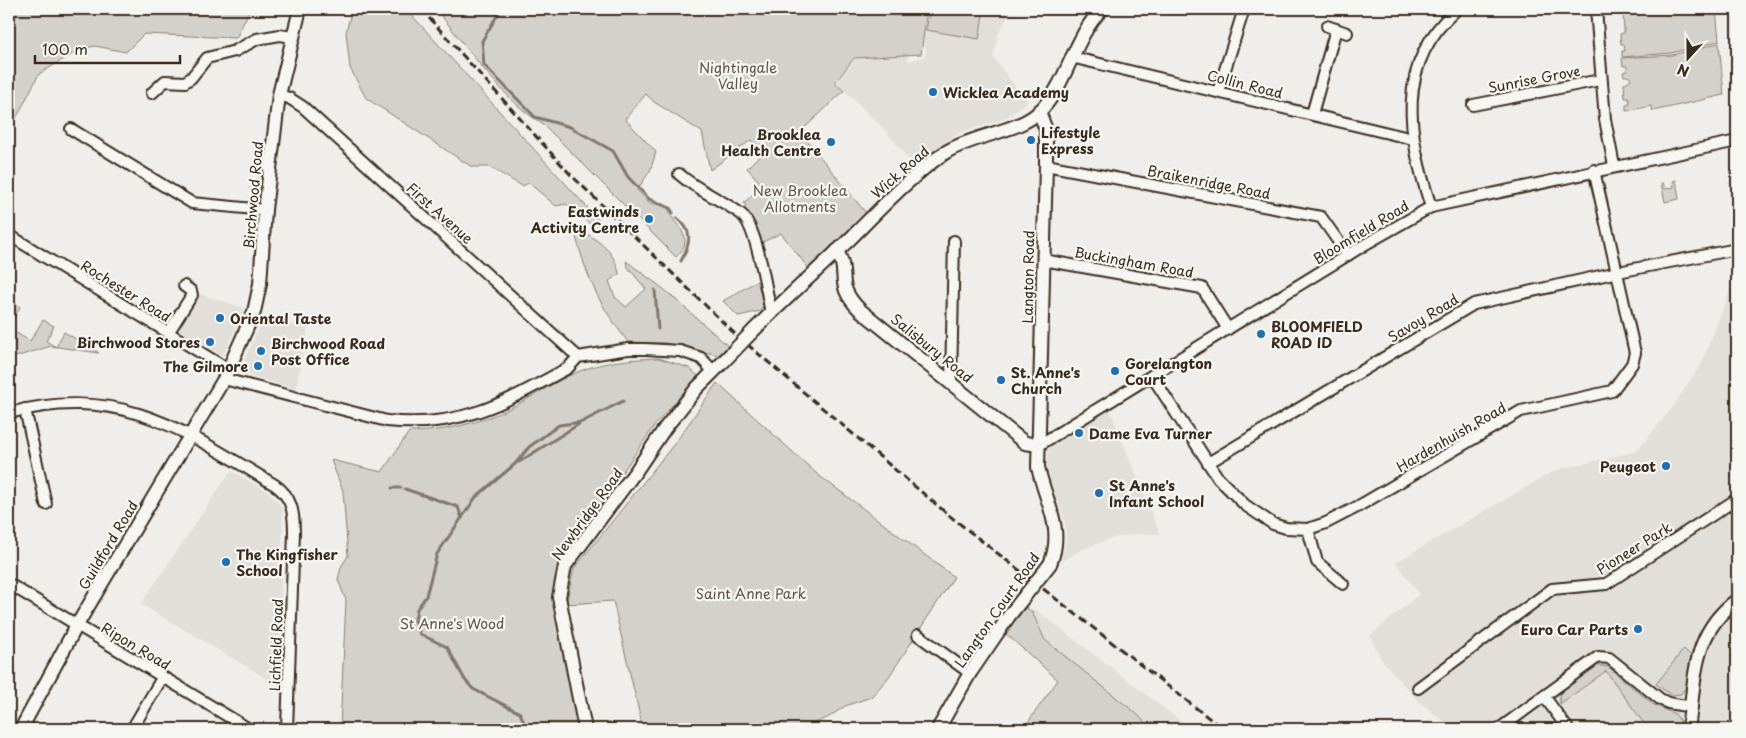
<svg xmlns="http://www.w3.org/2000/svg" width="1746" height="738" font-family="'Playpen Sans',sans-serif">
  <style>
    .built { fill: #e2dfdb }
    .green { fill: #d4d1cc; stroke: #887e75 }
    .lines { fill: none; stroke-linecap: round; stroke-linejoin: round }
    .stream { stroke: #81766d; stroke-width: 3 }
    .minor-casing { stroke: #3b2a1e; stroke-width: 14 }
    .tertiary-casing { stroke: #3b2a1e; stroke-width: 16 }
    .minor { stroke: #f6f6f2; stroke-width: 10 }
    .tertiary { stroke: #f6f6f2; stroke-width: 12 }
    .rail { stroke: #3b2a1e; stroke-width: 3; stroke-dasharray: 8 4; stroke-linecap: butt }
    .tertiary-bridge-casing { stroke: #3b2a1e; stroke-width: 16; stroke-linecap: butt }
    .tertiary-bridge { stroke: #f6f6f2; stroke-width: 12 }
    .poi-dot { fill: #1f6fb2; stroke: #f6f6f2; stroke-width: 2 }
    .labels { text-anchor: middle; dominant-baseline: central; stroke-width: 4.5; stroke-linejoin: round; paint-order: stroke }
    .park-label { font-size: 14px; fill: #61544a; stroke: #f6f6f2 }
    .street-label { font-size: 14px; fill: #3b2a1e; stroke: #f6f6f2 }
    .poi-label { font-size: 14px; font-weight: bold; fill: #3b2a1e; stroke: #f6f6f2; text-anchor: start }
  </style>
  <rect width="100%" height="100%" fill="#efeeea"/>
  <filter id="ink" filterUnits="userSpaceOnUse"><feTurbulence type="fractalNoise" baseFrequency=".02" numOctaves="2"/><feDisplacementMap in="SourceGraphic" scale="10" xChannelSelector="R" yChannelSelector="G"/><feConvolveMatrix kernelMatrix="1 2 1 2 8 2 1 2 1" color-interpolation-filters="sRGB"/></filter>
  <g filter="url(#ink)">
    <g class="built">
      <path d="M927,9H1012L998,35L993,57L1027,102L1004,119L959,133L919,162L912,163L885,130L837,83L854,60L906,40L908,61L924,57L926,52L923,38Z"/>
      <path d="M1737,287V729H1453L1418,701L1381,659L1370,636L1419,594L1396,562L1556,470L1637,451L1672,408L1701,364L1731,288Z"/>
      <path d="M196,293L245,308L223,356L174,328Z"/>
      <path d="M263,318L308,327L296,389L242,374L243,364Z"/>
      <path d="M1110,410L1160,534H1136L1112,538L1081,550L1061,562L1066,539L1065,522L1051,483L1047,467L1048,448Z"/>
      <path d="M231,471L269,492L283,508L279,686L141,604Z"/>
      <path d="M1035,609L1191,729H1151L1138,715L1045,640L1032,612Z"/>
    </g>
    <g class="green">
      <path d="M18,9H250L236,38L144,34L126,52L95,46L81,49L39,74L9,132V24Z"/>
      <path d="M352,9H406L605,227L596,229L566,204L556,206L529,183L522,186L490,167H472L366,98L350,68L346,32Z"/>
      <path d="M436,9H927L921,54L854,58L835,83L844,91L800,132L866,213L809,269L781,233L759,244L752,220L743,209L746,205L744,203L762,185L747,168L761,154L751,140L710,170L702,132L654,102L646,94L625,119L656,152L650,171L637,190L650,203L666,206C670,210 670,215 674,220C685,234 691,243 676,257L542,123C508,106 461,40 436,9Z"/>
      <path d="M930,9H984L979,39L926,30Z"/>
      <path d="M1619,9H1716L1719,41L1671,53L1622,57V51H1625L1624,44H1621L1620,34L1624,33L1623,13H1619Z"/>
      <path d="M1719,43L1724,95L1653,111L1651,106L1626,111V105L1630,104L1629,98H1625L1624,84L1631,79L1628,76H1624L1623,72L1627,71V66H1623L1622,58L1672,55Z"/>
      <path d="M1676,180L1679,199L1665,202L1661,183H1663L1665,189L1674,187L1673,181Z"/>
      <path d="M582,230C600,243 615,251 619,274L609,281L615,297L626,307L646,289L627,266L626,261L665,290L728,346L718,355L666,343L628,342C599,304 589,283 576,237Z"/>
      <path d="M757,281L764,305L761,311L738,316L723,301Z"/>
      <path d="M9,300L20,307L9,327Z"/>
      <path d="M43,320L54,326L46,341L56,347L64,332L99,353L51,346L9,359V329L30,341Z"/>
      <path d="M659,358L689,368L698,376L655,425L561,561L555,578V590L579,729H340L346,600L338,580L341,567L348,556L343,491L331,460L382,472L409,432C440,432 477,424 506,410C531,399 554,381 580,371C605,361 632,359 659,358Z"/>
      <path d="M717,383L817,474L954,577L888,678L871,697L845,706L829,717L801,729H643L613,601L566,604L574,569L678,439Z"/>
      <path d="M1026,607L1032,612L1045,640L1138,715L1151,729H1023L1058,680L1005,633Z"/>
      <path d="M1684,649L1691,656L1686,687L1681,694L1671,695L1656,684Z"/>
      <path d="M1596,665L1608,667L1654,705L1675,714L1680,721L1679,729H1648L1606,671L1560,704L1559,696L1562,691Z"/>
    </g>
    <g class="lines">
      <g class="stream">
        <path d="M501,9L482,41L484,65L535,117L570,127L613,151L628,177L649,199L670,208L673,213"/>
        <path d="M677,218C694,231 690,244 681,261"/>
        <path d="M655,290L658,329"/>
        <path d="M519,462L579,424"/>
        <path d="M392,488H401"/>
        <path d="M405,489L458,507L462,518"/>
        <path d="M527,729L520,713L473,689L465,680L447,647L420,634L415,620L417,609L426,596L437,554L476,497L515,464L529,447L559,425L582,422L623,401"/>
      </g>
      <g class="minor-casing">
        <g id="minor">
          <path d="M1596,9L1605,119L1614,166"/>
          <path d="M1327,26L1347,33"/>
          <path d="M1071,57L1413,139"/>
          <path d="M1218,92L1244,9"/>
          <path d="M152,93L165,81L185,82L191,78L207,58L235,51L257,39L280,35L292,37"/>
          <path d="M279,95L289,98L303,107L578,357"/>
          <path d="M1473,105L1600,80"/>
          <path d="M1312,114L1336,29"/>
          <path d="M71,129L192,203L265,210"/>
          <path d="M1046,165L1321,217L1348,255"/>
          <path d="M679,174C698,191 721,199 741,214C757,226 767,293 771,314"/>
          <path d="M1431,207C1408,135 1394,64 1457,9"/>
          <path d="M9,235L229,370"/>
          <path d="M1043,260L1202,288L1228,329"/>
          <path d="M168,333L192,295L191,291L184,286"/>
          <path d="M1152,376L1218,478L1245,505L1273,524L1286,528L1308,529L1326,523L1357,507L1521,411L1612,391L1632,364L1635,353L1594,170"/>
          <path d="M224,379L387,421C461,429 506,402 568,368L578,357L628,349H645L680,351L701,358L713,371"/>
          <path d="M951,382L954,241"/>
          <path d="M25,409L46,504"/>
          <path d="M9,413C121,384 183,430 275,485C292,497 294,512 294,532L287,729"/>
          <path d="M1039,445L1364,245L1431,207L1737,141"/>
          <path d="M1208,463L1474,304L1618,272L1737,249"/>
          <path d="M1308,529L1317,562L1343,584"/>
          <path d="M9,584L249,729"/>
          <path d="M918,635L970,673"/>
          <path d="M1418,688L1552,589L1606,584L1737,499"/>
          <path d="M1544,696L1568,729"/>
          <path d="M132,729L162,678"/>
          <path d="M1499,729L1598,657L1609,658L1660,699L1668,703L1692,707"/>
        </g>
      </g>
      <g class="tertiary-casing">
        <g id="tertiary">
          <path d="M1039,111L1046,130V165L1038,467C1045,501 1065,529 1050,564"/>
          <path d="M837,251C851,276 833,283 860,310L1025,443L1039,445"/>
          <path d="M754,330C786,298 820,268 853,236C880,209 914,173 946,152C973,135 1018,132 1039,112C1068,84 1073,38 1102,9"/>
          <path d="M21,729L77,625L224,379L254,312L260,284L265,210L279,95L300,9"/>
          <path d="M585,729L559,597L565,566L636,471L665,428L697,388L724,361"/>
          <path d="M938,729L970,673L1009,616"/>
          <path d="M1688,729C1696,678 1691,634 1737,600"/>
        </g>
      </g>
      <use href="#minor" class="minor"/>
      <use href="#tertiary" class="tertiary"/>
      <path class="rail" d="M421,9L570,174L735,334L951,517L1223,729"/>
      <g class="tertiary-bridge-casing">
        <g id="tertiary-bridge">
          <path d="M724,361L754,330"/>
          <path d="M1009,616L1050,564"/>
        </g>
      </g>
      <use href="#tertiary-bridge" class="tertiary-bridge"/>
    </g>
  </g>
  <g class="poi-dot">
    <circle cx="933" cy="92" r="5"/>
    <circle cx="1031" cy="140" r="5"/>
    <circle cx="831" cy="142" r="5"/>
    <circle cx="649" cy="219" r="5"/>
    <circle cx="220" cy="318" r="5"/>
    <circle cx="1261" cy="334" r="5"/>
    <circle cx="210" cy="342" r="5"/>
    <circle cx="261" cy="351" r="5"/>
    <circle cx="258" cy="366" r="5"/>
    <circle cx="1115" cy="371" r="5"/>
    <circle cx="1001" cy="380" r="5"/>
    <circle cx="1079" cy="433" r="5"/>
    <circle cx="1666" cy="466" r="5"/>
    <circle cx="1099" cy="493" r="5"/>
    <circle cx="226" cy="562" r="5"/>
    <circle cx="1638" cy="629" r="5"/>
  </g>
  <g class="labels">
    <g class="park-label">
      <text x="738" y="67">Nightingale<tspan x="738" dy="16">Valley</tspan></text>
      <text x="800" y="190">New Brooklea<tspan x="800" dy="16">Allotments</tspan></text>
      <text x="751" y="593">Saint Anne Park</text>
      <text x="452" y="623">St Anne's Wood</text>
    </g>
    <g class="street-label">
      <text transform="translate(1534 79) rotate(-11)">Sunrise Grove</text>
      <text transform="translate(1245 84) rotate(14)">Collin Road</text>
      <text transform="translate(900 172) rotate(-41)">Wick Road</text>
      <text transform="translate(1209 182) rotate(11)">Braikenridge Road</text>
      <text transform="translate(253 195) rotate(-85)">Birchwood Road</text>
      <text transform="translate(440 213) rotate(42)">First Avenue</text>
      <text transform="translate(1361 232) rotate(-31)">Bloomfield Road</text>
      <text transform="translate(1134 262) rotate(10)">Buckingham Road</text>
      <text transform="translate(1028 277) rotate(-89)">Langton Road</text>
      <text transform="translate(126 291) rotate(32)">Rochester Road</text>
      <text transform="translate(1423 318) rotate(-31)">Savoy Road</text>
      <text transform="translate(932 348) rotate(39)">Salisbury Road</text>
      <text transform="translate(1451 437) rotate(-30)">Hardenhuish Road</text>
      <text transform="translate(587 514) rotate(-54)">Newbridge Road</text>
      <text transform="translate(108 545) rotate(-59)">Guildford Road</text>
      <text transform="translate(1634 548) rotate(-32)">Pioneer Park</text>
      <text transform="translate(997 610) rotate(-55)">Langton Court Road</text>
      <text transform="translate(276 645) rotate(-88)">Lichfield Road</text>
      <text transform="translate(136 646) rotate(31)">Ripon Road</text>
    </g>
    <g class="poi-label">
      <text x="943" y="92">Wicklea Academy</text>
      <text x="1041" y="132">Lifestyle<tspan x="1041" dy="16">Express</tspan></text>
      <text x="821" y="134" text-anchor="end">Brooklea<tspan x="821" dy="16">Health Centre</tspan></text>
      <text x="639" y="211" text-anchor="end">Eastwinds<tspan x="639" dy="16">Activity Centre</tspan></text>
      <text x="230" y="318">Oriental Taste</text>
      <text x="1271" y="326">BLOOMFIELD<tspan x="1271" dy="16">ROAD ID</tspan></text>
      <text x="200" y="342" text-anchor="end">Birchwood Stores</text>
      <text x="271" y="343">Birchwood Road<tspan x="271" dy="16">Post Office</tspan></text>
      <text x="1125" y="363">Gorelangton<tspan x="1125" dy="16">Court</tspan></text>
      <text x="248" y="366" text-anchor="end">The Gilmore</text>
      <text x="1011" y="372">St. Anne's<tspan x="1011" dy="16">Church</tspan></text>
      <text x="1089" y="433">Dame Eva Turner</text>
      <text x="1656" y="466" text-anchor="end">Peugeot</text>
      <text x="1109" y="485">St Anne's<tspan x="1109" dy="16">Infant School</tspan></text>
      <text x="236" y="554">The Kingfisher<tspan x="236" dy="16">School</tspan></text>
      <text x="1628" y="629" text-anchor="end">Euro Car Parts</text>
    </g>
  </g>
  <rect width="1746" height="738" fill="none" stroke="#f6f6f2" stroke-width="30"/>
  <rect x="15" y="15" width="1716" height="708" fill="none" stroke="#3b2a1e" stroke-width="2" filter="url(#ink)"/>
  <g transform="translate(1688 58) rotate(201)" stroke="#f6f6f2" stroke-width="4" paint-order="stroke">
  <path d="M0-4L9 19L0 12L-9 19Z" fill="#3b2a1e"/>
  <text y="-8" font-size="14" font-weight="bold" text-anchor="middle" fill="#3b2a1e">N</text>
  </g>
  <path d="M35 55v8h145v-8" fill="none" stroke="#3b2a1e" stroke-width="2.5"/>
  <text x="42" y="55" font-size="15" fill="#3b2a1e" stroke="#f6f6f2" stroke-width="4" paint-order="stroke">100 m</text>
</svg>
